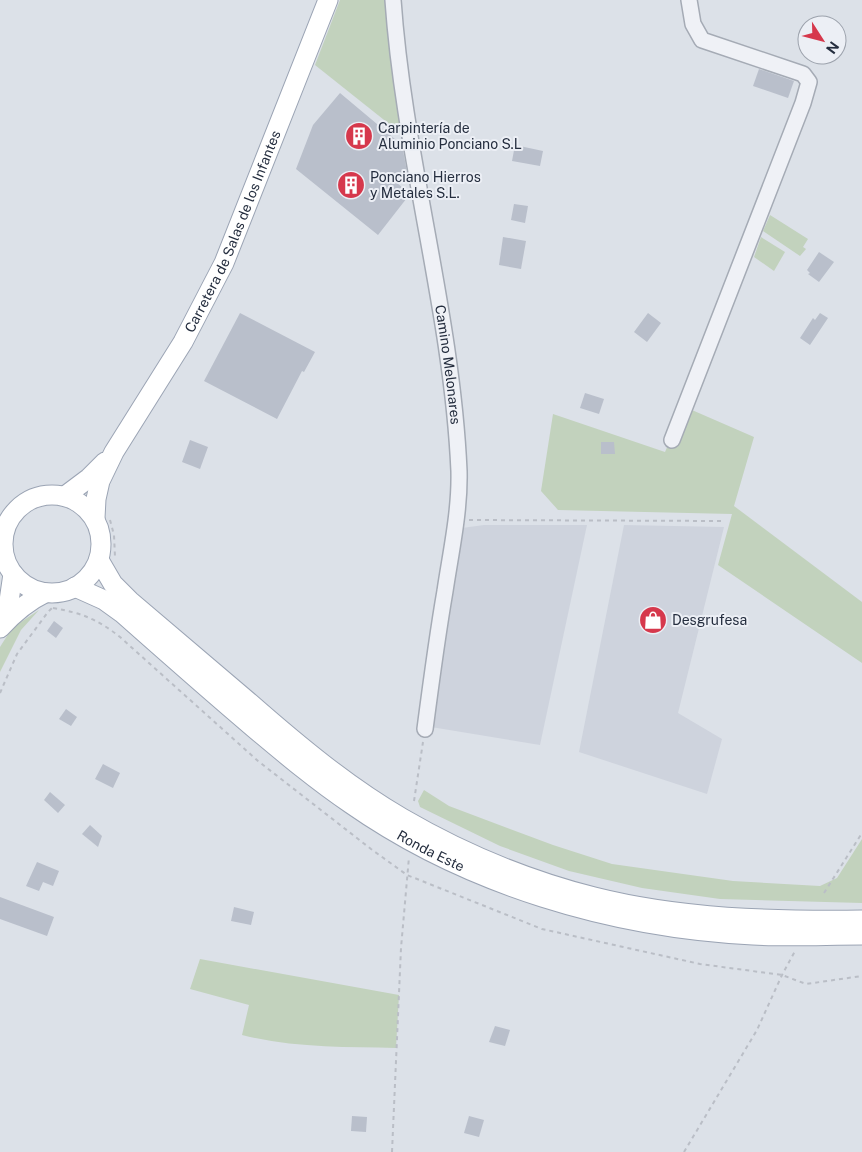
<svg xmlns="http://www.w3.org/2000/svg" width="862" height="1152" font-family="'Public Sans',sans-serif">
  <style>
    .built { fill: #ced3dd }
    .green { fill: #c2d2bd }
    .building { fill: #b9bfcb }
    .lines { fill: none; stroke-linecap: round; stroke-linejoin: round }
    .minor-casing { stroke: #a5abb5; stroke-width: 18 }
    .major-casing { stroke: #9ba4b4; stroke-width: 21 }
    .path { stroke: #babec6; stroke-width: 2; stroke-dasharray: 4 4; stroke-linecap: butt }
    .minor { stroke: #eff1f6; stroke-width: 15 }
    .major { stroke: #fff; stroke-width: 19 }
    .labels { text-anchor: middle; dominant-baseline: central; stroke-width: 4; stroke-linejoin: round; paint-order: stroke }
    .poi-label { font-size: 14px; fill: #252e3f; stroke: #eceff5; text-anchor: start }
    .street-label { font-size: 14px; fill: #252e3f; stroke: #eceff5 }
  </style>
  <rect width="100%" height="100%" fill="#dce1e8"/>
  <g class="built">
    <path d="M484,525H587L540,745L431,727L462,528Z"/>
    <path d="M624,525L724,527L678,713L722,739L707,794L579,752Z"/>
  </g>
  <g class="green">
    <path d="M340,0H390L408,139L315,65Z"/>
    <path d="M770,215L808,239L803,247L806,249L800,256L763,231Z"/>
    <path d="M761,237L785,252L774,271L754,257Z"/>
    <path d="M685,407L754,437L734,506L862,602V663L718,565L732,514L558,510L541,491L553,414L665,452Z"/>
    <path d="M39,610L21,630L0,672V647L12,628Z"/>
    <path d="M424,790L449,806L553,845L612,864L733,881L820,886L837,878L862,839V903L720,899L642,888L569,871L500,846L420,807L418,801Z"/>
    <path d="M200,959L399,995L396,1048C345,1047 292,1048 242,1035L249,1005L190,989Z"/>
  </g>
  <g class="building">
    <path d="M759,69L794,81L788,98L753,86Z"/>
    <path d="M340,93L402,145L407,172L397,183L410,194L378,235L296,169L313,125Z"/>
    <path d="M515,145L543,151L540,166L512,161Z"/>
    <path d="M514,204L528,206L525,223L511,220Z"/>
    <path d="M503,237L526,241L521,269L499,265Z"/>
    <path d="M819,252L834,262L819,282L808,274L810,273L807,270Z"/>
    <path d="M240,313L315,352L304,372L302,371L277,419L204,381Z"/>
    <path d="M648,313L661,323L647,342L634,332Z"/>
    <path d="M820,313L828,318L810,345L800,338L813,318L815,320Z"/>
    <path d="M585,393L604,399L599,414L580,408Z"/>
    <path d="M190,440L208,447L200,469L182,462Z"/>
    <path d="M601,442H614L615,454H601Z"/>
    <path d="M54,621L63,628L56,638L47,631Z"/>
    <path d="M66,709L77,717L71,726L59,719Z"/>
    <path d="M103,764L120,773L113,788L95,779Z"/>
    <path d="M50,792L65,805L58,813L44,800Z"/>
    <path d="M90,825L102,836L98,847L82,834Z"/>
    <path d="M37,862L59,871L53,886L43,882L39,891L26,886Z"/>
    <path d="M0,897L54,917L47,936L0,919Z"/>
    <path d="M234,907L254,912L251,925L231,921Z"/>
    <path d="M495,1026L510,1030L505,1046L489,1042Z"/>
    <path d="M352,1116L367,1117L366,1132L351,1131Z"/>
    <path d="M469,1116L484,1120L479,1137L464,1133Z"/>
  </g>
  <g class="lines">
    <g class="minor-casing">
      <g id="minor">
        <path id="s1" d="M393,0C404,158 452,312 459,471C460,511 451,551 445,591C437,637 431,683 425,729"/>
        <path d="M672,440L803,103L809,82L803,74L702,40L693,24L689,0"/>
      </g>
    </g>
    <g class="major-casing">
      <g id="major">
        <circle cx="52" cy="544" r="49"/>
        <path d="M65,496L89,478L105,462"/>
        <path id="s2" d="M95,518L96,499L100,481L114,452L183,342L224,263L328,0"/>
        <path d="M99,560L113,584L130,601C170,635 210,669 250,703C298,745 347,786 402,818C462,853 527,880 594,897C681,919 772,921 862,920"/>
        <path id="s3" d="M75,587L104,600L122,613C166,652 210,691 255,729C286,755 317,781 351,804C467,885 612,928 753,935C789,937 826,935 862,935"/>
        <path d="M1,626L9,601L13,574"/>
        <path d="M0,628C13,614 28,601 45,593"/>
      </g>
    </g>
    <g class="path">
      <path d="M110,520L114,535L115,557"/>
      <path d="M469,520L721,521"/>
      <path d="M53,608C82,613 97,619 120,637L258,761L371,849L407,875L542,929L700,964L782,975L806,984L862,976"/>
      <path d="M0,693L17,654L48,612L53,607"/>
      <path d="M414,801L423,742"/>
      <path d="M824,893L862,833"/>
      <path d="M392,1152L401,948L409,857"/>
      <path d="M684,1152L757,1030L782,975L795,951"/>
    </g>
    <use href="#minor" class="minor"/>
    <use href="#major" class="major"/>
  </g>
  <defs>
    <g id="building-disc" transform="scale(1.4375)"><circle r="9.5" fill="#d6384c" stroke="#eceff5"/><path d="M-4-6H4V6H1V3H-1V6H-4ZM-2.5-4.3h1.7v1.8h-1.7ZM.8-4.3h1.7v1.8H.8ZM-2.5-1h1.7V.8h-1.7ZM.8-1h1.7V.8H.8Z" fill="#fff"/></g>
    <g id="shop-disc" transform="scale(1.4375)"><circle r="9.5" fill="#d6384c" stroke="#eceff5"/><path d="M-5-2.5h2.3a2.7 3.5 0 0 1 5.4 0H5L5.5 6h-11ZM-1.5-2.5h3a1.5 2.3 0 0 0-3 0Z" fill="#fff"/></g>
  </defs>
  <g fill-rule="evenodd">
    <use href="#building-disc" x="359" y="136"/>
    <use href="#building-disc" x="351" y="185"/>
    <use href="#shop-disc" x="653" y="620"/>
  </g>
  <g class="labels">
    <g class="poi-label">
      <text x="378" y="128">Carpintería de<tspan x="378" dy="16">Aluminio Ponciano S.L</tspan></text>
      <text x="370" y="177">Ponciano Hierros<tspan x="370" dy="16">y Metales S.L.</tspan></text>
      <text x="672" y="620">Desgrufesa</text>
    </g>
    <g class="street-label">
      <text stroke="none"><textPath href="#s2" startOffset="321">Carretera de Salas de los Infantes</textPath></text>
      <text stroke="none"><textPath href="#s1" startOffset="369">Camino Melonares</textPath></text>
      <text stroke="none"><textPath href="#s3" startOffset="445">Ronda Este</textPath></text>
    </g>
  </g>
  <g transform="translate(822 40) rotate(126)"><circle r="24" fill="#eceff5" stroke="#9ca2ac"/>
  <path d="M0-4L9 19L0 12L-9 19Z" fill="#d6384c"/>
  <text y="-8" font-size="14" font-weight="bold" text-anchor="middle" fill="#252e3f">N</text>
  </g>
</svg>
